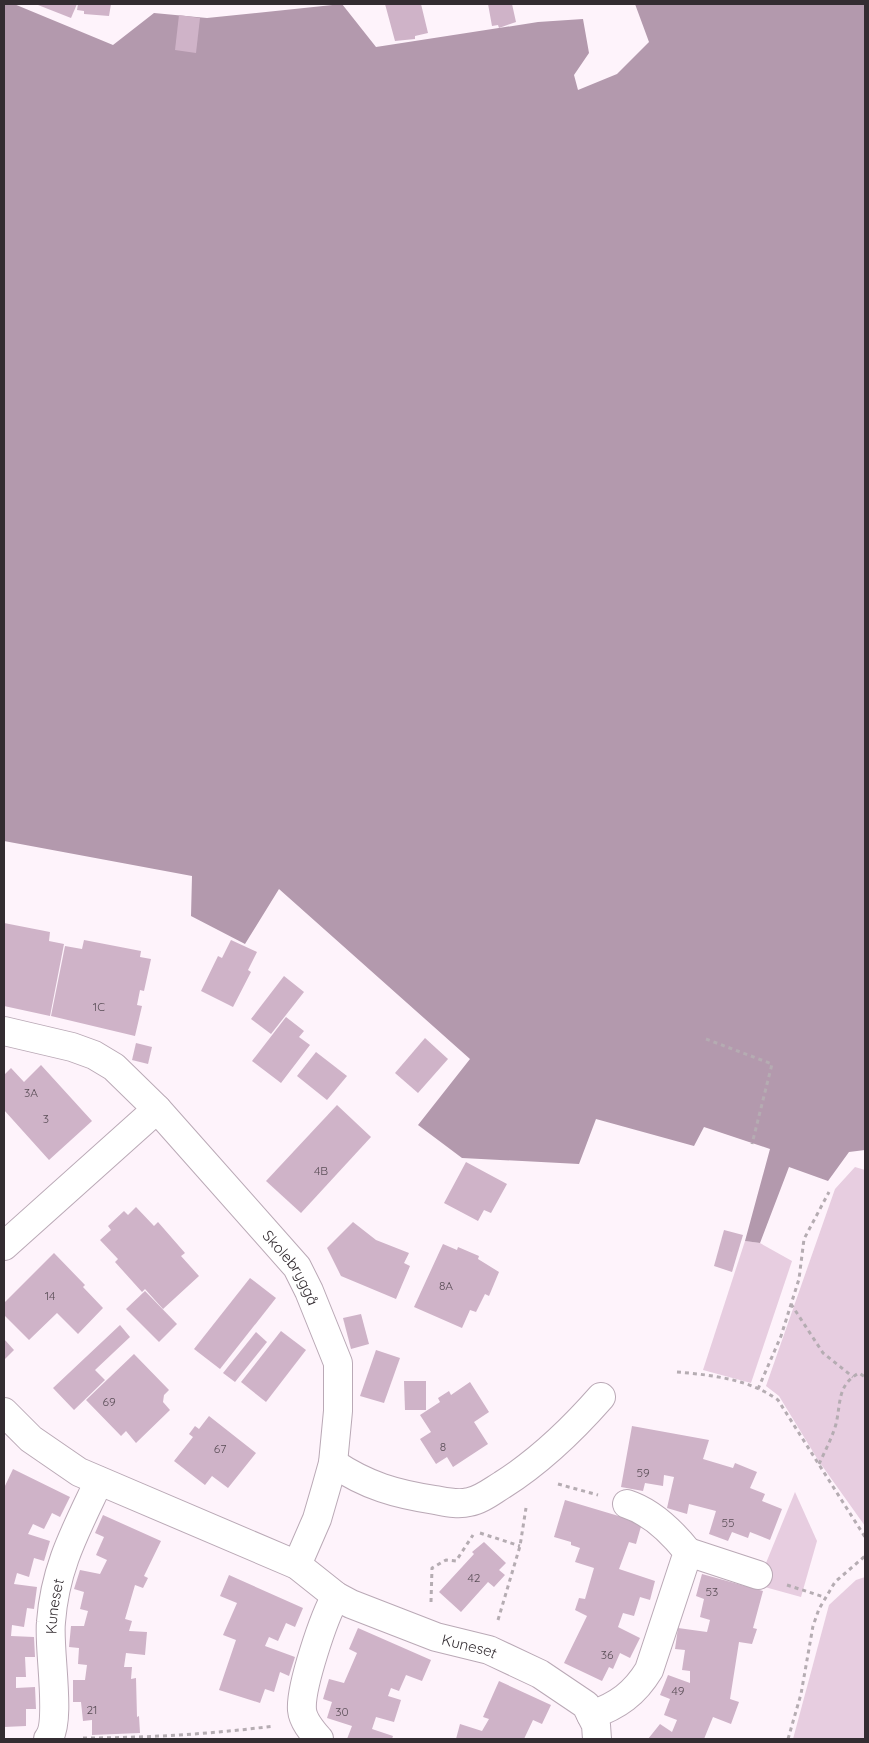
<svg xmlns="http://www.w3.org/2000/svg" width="869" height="1743" font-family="Quicksand,sans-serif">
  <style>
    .green { fill: #e7cde0 }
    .water { fill: #b399ad }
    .building { fill: #cfb3c8 }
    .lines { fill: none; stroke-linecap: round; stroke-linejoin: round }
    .street-casing { stroke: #baa9b6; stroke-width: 30 }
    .path { stroke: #b5acb2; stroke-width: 3; stroke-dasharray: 4 4; stroke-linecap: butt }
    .street { stroke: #fff; stroke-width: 28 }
    .labels { text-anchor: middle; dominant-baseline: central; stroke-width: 4; stroke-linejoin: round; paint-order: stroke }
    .number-label { font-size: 12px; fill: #5a4e57 }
    .street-label { font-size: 15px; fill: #332c31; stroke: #fff }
  </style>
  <rect width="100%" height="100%" fill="#fef3fb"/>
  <g class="green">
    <path d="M855,1167L865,1170V1526L818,1460L779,1396L766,1386L835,1189Z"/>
    <path d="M745,1241L760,1243L792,1261L751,1383L703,1370Z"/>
    <path d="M795,1492L817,1541L801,1597L757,1585Z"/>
    <path d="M865,1577V1739H793L829,1605L856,1580Z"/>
  </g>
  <path class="water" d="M4,4H14L113,45L154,13L207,18L342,4L376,47L538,22L583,19L589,53L574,75L578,90L617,74L649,42L635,4H865V1150L849,1152L828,1181L789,1167L760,1243L745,1241L770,1149L704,1127L694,1146L596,1119L579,1164L462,1158L418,1125L470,1059L279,889L245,944L191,916L192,876L4,841Z"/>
  <g class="building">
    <path d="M38,4H77L71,18L38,5Z"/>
    <path d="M78,4H111L109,16L84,14V11L77,10Z"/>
    <path d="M385,4H421L428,33L415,36V39L395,41Z"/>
    <path d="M488,4H512L516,22L499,28L498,25L492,26Z"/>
    <path d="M179,15L200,18L196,53L175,50Z"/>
    <path d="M4,923L50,932L49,941L64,944L50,1016L4,1006Z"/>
    <path d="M84,940L141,951L140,957L151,959L144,991L140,990L137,1005L142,1006L135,1036L51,1016L65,946L82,949Z"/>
    <path d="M231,940L257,952L248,970L251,972L233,1007L201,991L218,956L222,958Z"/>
    <path d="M284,976L304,992L271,1034L251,1019Z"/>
    <path d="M286,1017L304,1031L299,1037L310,1045L281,1083L252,1061Z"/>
    <path d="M425,1038L448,1059L418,1093L395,1073Z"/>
    <path d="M136,1043L152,1047L148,1064L132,1060Z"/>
    <path d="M316,1052L347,1076L327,1100L297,1076Z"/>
    <path d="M41,1065L92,1121L49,1160L4,1110V1075L11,1068L24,1082Z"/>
    <path d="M337,1105L371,1137L301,1213L266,1181Z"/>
    <path d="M466,1162L507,1184L491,1213L484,1210L478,1221L444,1203Z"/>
    <path d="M136,1207L154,1226L158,1222L185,1253L181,1256L199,1276L163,1309L145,1289L142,1292L115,1262L118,1259L100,1240L111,1230L108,1226L124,1211L128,1215Z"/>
    <path d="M353,1222L376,1240L409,1253L404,1263L410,1266L396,1299L341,1276L327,1248Z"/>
    <path d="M724,1230L743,1235L732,1272L714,1266Z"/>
    <path d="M443,1244L457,1250L458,1247L479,1256L478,1259L499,1272L489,1296L485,1294L476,1312L470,1310L462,1328L414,1307Z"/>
    <path d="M54,1253L85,1285L83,1287L103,1308L78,1334L57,1313L29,1340L4,1315V1303Z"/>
    <path d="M250,1278L276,1298L220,1369L194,1349Z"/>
    <path d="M145,1291L177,1324L159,1342L126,1309Z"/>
    <path d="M361,1314L369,1344L351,1349L343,1318Z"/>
    <path d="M120,1325L130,1337L95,1370L105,1380L74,1410L53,1388Z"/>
    <path d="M281,1331L306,1350L266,1402L241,1382Z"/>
    <path d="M256,1332L267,1342L235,1382L223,1373Z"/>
    <path d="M4,1339L14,1350L4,1360Z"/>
    <path d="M376,1350L400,1358L384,1403L360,1396Z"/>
    <path d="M134,1354L169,1390L164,1395L163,1402L170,1410L136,1443L126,1431L121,1436L86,1400Z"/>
    <path d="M404,1381H426V1410H405Z"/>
    <path d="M470,1382L489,1412L474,1422L488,1444L453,1467L447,1457L436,1464L420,1439L431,1432L420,1415L440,1402L438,1398L449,1391L451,1395Z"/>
    <path d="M209,1416L256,1453L228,1488L212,1476L205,1485L174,1461L193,1437L189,1434L195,1426L199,1429Z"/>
    <path d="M632,1426L709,1440L703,1459L733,1468L735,1463L757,1472L750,1488L765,1494L762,1501L782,1509L770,1540L750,1532L748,1538L732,1532L728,1541L709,1534L716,1511L689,1504L687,1514L667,1508L674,1477L664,1475L663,1486L645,1483L643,1491L621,1487Z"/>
    <path d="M13,1469L70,1497L60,1517L52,1513L44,1529L33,1524L28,1534L50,1541L44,1561L34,1558L29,1577L17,1573L14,1584L37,1587L34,1609L27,1608L24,1627L12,1625L11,1636L34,1637L35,1657H25L26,1677H16V1688L35,1687L36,1709H26V1726L4,1727V1488Z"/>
    <path d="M565,1500L642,1523L636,1544L629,1542L619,1569L655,1581L650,1600L640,1597L634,1616L623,1613L618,1627L640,1638L630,1658L620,1653L613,1669L609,1667L602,1681L564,1663L587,1616L575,1610L579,1598L585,1599L594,1568L575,1562L580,1548L571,1545V1542L554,1537Z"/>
    <path d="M103,1515L161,1541L144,1576L148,1578L143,1588L135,1585L125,1619L132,1621L129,1631L147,1632L145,1655L126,1653L124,1667H132L131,1679L136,1678L137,1717L139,1716L140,1733L92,1735V1720L83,1721L81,1702H73V1680H85L87,1665L78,1664L79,1648L69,1647L71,1626H84L88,1611L80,1609L84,1592L74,1589L80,1570L100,1574L107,1560L96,1555L104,1537L95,1533Z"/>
    <path d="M484,1542L506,1563L499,1570L505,1575L494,1587L488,1582L461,1612L439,1592L474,1554L472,1552Z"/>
    <path d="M702,1574L763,1591L753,1628L757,1629L752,1644L739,1642L730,1699L739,1702L731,1724L713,1717L704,1739H648L660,1724L672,1732L677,1720L664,1715L670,1699L660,1695L668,1675L690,1683V1671L682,1670L685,1650L675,1649L678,1628L707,1632L710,1620L700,1617L704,1599L696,1596Z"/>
    <path d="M229,1575L303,1608L295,1627L286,1623L278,1641L269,1637L265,1646L295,1657L289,1676L280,1672L274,1692L265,1689L260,1703L219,1690L236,1640L223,1635L237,1603L220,1596Z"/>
    <path d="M358,1628L431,1660L422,1681L406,1675L399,1691L391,1688L388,1696L401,1700L394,1722L376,1717L372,1729L393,1736L392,1739H347L352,1726L327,1718L332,1702L323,1699L329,1679L344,1683L357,1653L349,1649Z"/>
    <path d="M499,1681L551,1705L542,1724L533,1720L524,1739H456L460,1724L482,1731L489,1719L483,1717Z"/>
  </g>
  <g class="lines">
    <g class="street-casing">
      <g id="street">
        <path id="s1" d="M4,1031L72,1047L94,1055L114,1067L157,1109L297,1267L309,1291L338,1363V1411L333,1463L326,1488L317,1519L297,1565"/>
        <path d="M4,1246L157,1109"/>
        <path id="s2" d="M4,1412L31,1439L79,1472L297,1565L336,1596L351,1604L436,1637L489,1650L540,1674L586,1705L596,1725L597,1739"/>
        <path d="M333,1463C367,1486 396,1494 435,1500C446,1502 458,1505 469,1502C481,1500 492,1491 502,1485C540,1461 572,1430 601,1397"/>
        <path d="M688,1552L758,1575"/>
        <path d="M591,1715C618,1706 635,1693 649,1670L688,1552C672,1532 652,1512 627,1504"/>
        <path id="s3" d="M48,1739C62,1722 48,1648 51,1622C55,1567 76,1530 99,1481"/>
        <path d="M319,1739C312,1731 303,1721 302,1710C300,1688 324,1616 336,1596"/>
      </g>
    </g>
    <g class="path">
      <path d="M706,1039L772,1064L752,1144"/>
      <path d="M791,1304L823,1353L853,1377"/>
      <path d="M677,1372C712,1375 749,1379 778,1400L865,1537"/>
      <path d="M758,1389L781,1336L799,1279L804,1239L829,1192"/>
      <path d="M819,1464C825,1451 832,1438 836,1424C841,1403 837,1385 859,1373L865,1377"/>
      <path d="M558,1484L598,1495"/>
      <path d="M480,1533L520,1546"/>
      <path d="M787,1585L824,1597"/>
      <path d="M431,1602L432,1568L446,1560L456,1561L473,1535"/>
      <path d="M498,1620L520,1546L526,1508"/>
      <path d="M83,1738C147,1738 211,1734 274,1726"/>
      <path d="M788,1739L801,1694L813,1626L819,1609L835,1582L865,1556"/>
    </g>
    <use href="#street" class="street"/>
  </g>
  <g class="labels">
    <g class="number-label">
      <text x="99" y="1006">1C</text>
      <text x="31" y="1092">3A</text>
      <text x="46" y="1118">3</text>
      <text x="321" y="1170">4B</text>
      <text x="446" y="1285">8A</text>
      <text x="50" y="1295">14</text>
      <text x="109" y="1401">69</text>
      <text x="443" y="1446">8</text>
      <text x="220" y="1448">67</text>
      <text x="643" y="1472">59</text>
      <text x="728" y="1522">55</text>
      <text x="474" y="1577">42</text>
      <text x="712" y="1591">53</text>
      <text x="607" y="1654">36</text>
      <text x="678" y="1690">49</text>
      <text x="92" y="1709">21</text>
      <text x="342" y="1711">30</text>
    </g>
    <g class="street-label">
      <text stroke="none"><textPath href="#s1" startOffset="385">Skolebryggå</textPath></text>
      <text stroke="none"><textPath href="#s3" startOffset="134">Kuneset</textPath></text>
      <text stroke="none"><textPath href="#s2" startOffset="526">Kuneset</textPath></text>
    </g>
  </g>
  <rect width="869" height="1743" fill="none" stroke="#332c31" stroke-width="10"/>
</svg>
